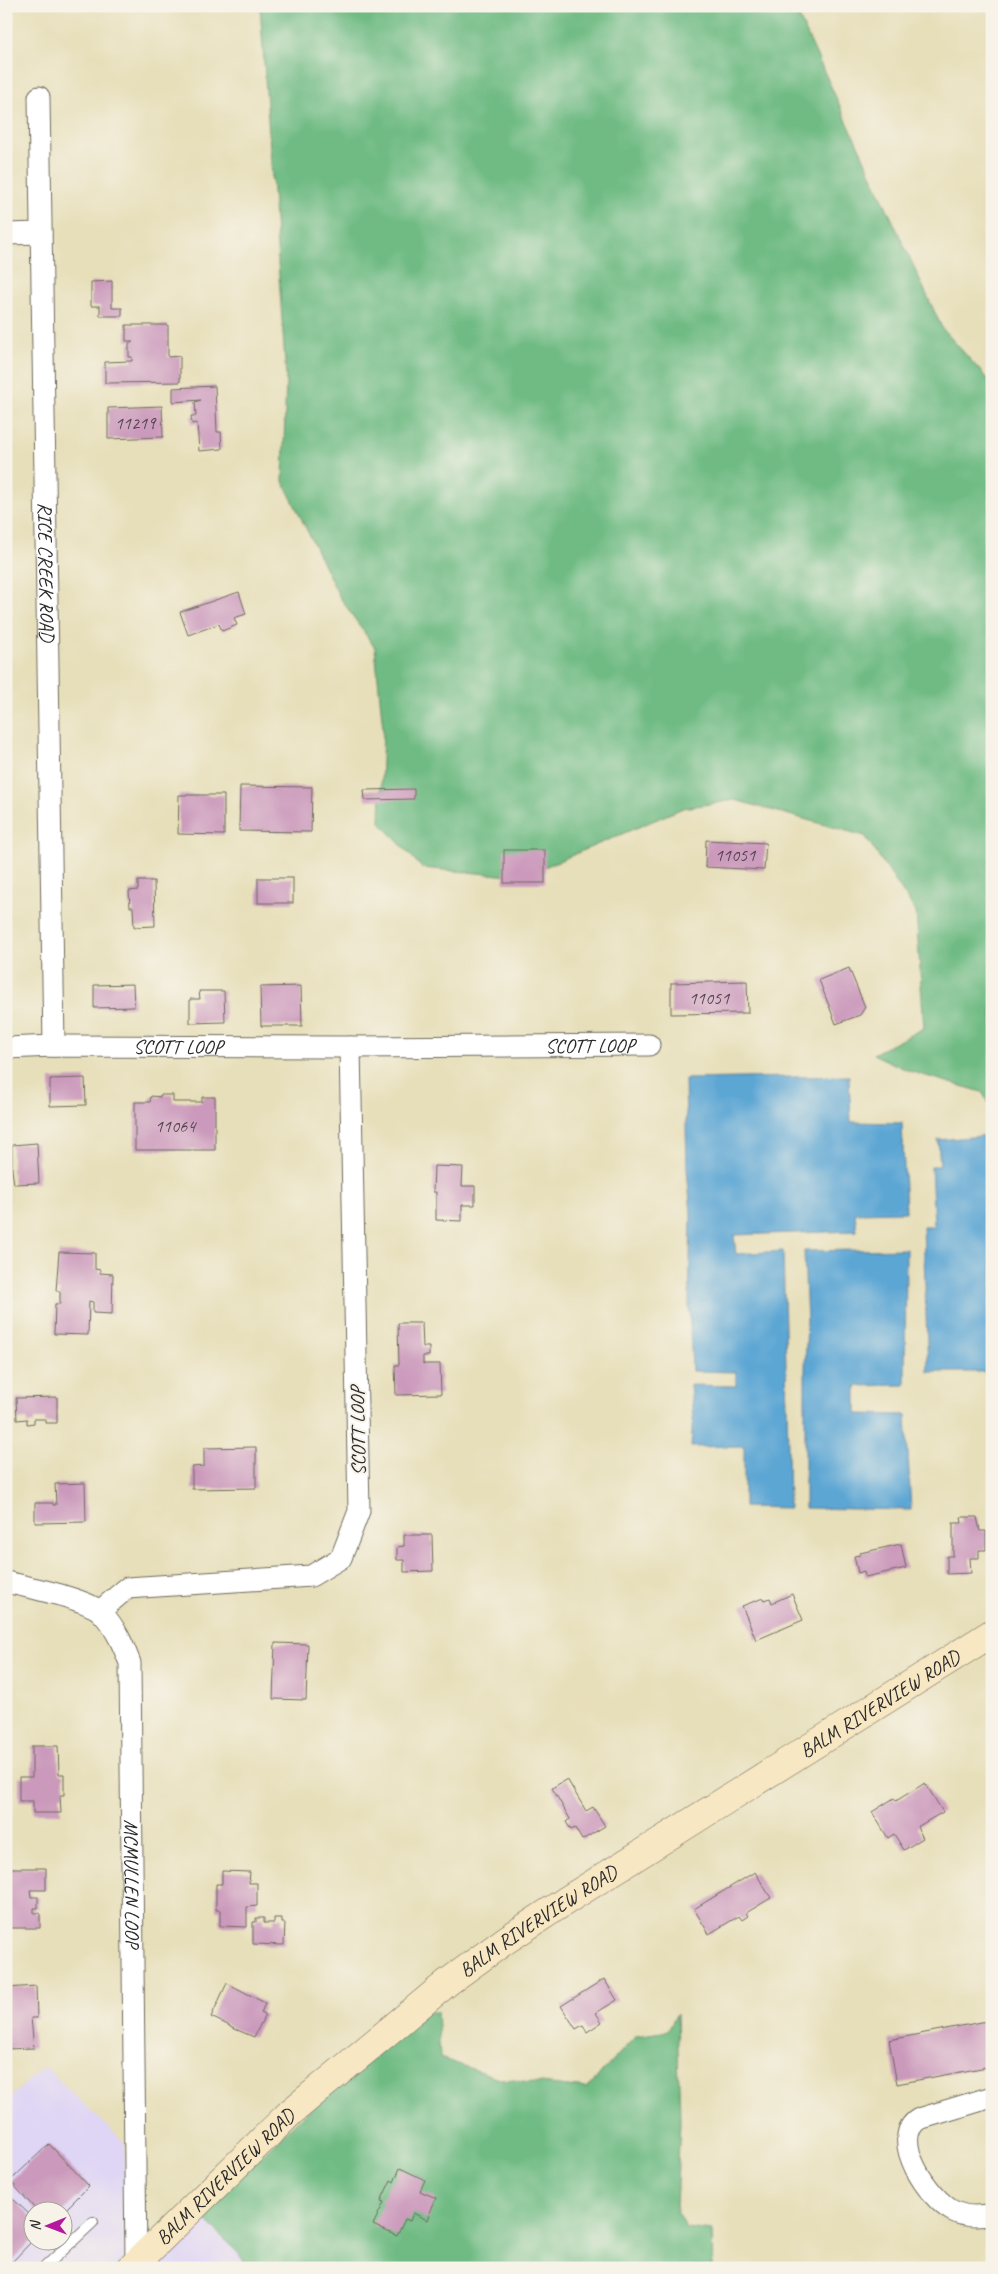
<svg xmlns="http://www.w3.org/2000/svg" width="998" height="2274" font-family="Caveat,sans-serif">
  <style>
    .built { fill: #dfd5f5; fill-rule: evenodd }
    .forest { fill: #6fbb84; stroke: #4d7358 }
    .water { fill: #5ca6d4; stroke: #446880 }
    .building { fill: #cb99bc }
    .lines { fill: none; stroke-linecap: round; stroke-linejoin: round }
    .lane-casing { stroke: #6d6a5d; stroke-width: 12 }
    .street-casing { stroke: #6d6a5d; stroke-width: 23 }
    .secondary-casing { stroke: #6d6a5d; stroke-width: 29 }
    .lane { stroke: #fff; stroke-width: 10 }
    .street { stroke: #fff; stroke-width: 21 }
    .secondary { stroke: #f8e7c3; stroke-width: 28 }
    .labels { text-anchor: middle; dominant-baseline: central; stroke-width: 4; stroke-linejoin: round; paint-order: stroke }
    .number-label { font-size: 18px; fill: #53464f }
    .street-label { font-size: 20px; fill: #2b2b2b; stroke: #f7f3e8 }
  </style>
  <rect width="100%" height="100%" fill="#f7f3e8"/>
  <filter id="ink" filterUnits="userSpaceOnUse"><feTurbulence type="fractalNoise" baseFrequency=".02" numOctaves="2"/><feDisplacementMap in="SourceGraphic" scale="10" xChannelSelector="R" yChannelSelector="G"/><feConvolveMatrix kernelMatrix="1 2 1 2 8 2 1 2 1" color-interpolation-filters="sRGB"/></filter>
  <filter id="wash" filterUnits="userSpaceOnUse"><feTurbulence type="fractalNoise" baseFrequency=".0096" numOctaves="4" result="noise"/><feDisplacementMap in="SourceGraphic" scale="20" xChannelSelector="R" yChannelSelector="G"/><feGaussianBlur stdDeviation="1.12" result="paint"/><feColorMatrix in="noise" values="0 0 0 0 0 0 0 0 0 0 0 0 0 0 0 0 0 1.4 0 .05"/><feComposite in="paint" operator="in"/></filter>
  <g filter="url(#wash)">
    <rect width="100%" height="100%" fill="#e7dfba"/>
    <g class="built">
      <path d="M44,2066L125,2143V2259L116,2268H6V2102ZM32,2212H62V2242H32Z"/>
      <path d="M200,2215L237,2251L248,2268H147Z"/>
    </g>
    <g class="forest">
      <path d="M260,6H794L942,328L992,384V1109L982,1092L909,1071L873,1054L924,1028L916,912L865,836L735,800L683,808L521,877L422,868L380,822L383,729L375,648L339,596L283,481L286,376Z"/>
      <path d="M428,2012H437L440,2058L503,2079L587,2088L636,2036L668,2031L677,2013L680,2121L676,2206L678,2214L686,2228L712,2231L713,2268H248L237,2251L200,2215L299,2119Z"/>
    </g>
    <g class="water">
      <path d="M849,1076L851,1122L902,1123L906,1212L855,1213L857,1231L734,1235L736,1254L783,1251C785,1337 788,1423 789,1508L744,1507V1446L691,1447L693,1417L690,1385L736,1386V1372L692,1371L689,1303L691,1213L687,1170L685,1079Z"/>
      <path d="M992,1135V1372H928L923,1226H934L931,1166H940L938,1140Z"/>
      <path d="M906,1249L905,1385L856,1386V1414L906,1415L911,1510L805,1508V1367L807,1323L804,1251Z"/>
    </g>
    <g id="blocks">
      <g class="building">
        <path d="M112,281V308H122V316H100V306H91V282Z"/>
        <path d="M126,325H168V357L180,356V382L105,383V362L132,361V357H129V343H132V341H126Z"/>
        <path d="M215,386L217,432H221L222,449L199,451L197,423L192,424L191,416H196L195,402L201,400L173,402V388Z"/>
        <path d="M162,406L163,437L108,439V408Z"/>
        <path d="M239,592L246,614L234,618L237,625L222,631L219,624L188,635L180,612Z"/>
        <path d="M240,786L312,787L311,832L239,831Z"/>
        <path d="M414,789V799L365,800L364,790Z"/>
        <path d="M179,795H224V835L178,834Z"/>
        <path d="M706,840L766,843L764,870L705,867Z"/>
        <rect x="504" y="850" width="41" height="33"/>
        <path d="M6,872H8L9,918H6Z"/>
        <rect x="258" y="878" width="35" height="25"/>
        <path d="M138,881H154L155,926L134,927L133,907H130L129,891L138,890Z"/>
        <path d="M849,968L865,1007L860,1015L836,1024L819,980Z"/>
        <path d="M747,981L748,1013L671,1014V983Z"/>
        <path d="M133,984L134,1007L94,1008V985Z"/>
        <path d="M301,986L302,1026H261L260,987Z"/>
        <path d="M199,991H224L225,1022L190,1023V999H200Z"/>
        <path d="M85,1078L86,1105L50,1106V1079Z"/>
        <path d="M160,1095H173V1102H202V1097H215V1150H135V1102H150L151,1096L160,1097Z"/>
        <path d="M37,1143L39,1183L14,1184L12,1170V1145Z"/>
        <path d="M434,1166L463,1167L462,1186H475V1205H462V1221L436,1220V1192H433Z"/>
        <path d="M59,1252L95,1253V1269L100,1270V1273L113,1274L112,1314L93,1313V1302L89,1301L88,1335L54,1334L55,1304H60V1291H56Z"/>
        <path d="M398,1323H422L423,1347H429V1356H423V1364H440L441,1394L396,1395L395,1365H399Z"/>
        <path d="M57,1397V1423H45V1419H34V1423L27,1424V1419L17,1420L16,1398Z"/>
        <path d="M256,1447V1488L192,1489V1467L204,1466V1448Z"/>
        <path d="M85,1483L86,1522L35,1523V1503H53V1505H56L55,1484Z"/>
        <path d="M961,1517H977L980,1531H986V1550H979V1558H970L971,1573L947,1574V1556H953V1523H962Z"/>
        <path d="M404,1535H432L433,1571L404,1572V1560H397V1547L404,1546Z"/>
        <path d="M901,1544L906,1568L865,1577L864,1571L858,1573L854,1556L860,1555V1553Z"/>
        <path d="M792,1594L803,1620L756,1640L742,1606L763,1598L764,1600L770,1598L772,1603Z"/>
        <path d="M275,1643L308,1644L306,1700L273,1699Z"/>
        <path d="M32,1746H58L59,1774H64V1795H60L61,1813H33V1801H19V1777H32Z"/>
        <path d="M567,1779L586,1811L593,1807L605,1826L582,1840L575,1828L571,1830L566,1822L570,1819L552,1788Z"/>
        <path d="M925,1783L943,1812L917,1827L923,1838L904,1850L894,1834L888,1838L872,1812L894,1798L896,1801Z"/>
        <path d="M6,1868H46V1890H30L31,1897H38V1908H34V1913H40V1928H6Z"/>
        <path d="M222,1871L250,1872L249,1883H257V1906L247,1907V1927L220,1926V1910H216V1884H222Z"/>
        <path d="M755,1872L771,1898L746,1913L748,1916L742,1920L739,1916L709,1934L694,1909Z"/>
        <path d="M256,1918H264V1923H274V1918H282V1923H285L284,1945L253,1944V1922H256Z"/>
        <path d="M604,1979L617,2000L596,2013L602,2022L587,2032L583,2025L576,2029L561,2006Z"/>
        <path d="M227,1983L265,2003L261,2013L265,2015L254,2037L230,2027V2026L211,2017Z"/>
        <path d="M36,1986L37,2018H31L34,2048L6,2049V1988Z"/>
        <path d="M992,2020V2066L897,2084L889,2040Z"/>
        <path d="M49,2144L89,2186L63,2212H38L10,2181Z"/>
        <path d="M400,2168L425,2180L420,2191L436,2198L427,2220L413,2213L410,2221L405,2219L397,2236L373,2225L384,2202L381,2201L391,2180L394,2182Z"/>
        <path d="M8,2194L32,2217V2241L12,2262L6,2256V2196Z"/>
      </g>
    </g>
  </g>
  <g filter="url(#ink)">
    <use href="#blocks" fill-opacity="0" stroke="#6d6a5d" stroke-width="1"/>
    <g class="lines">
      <g class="lane-casing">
        <path id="lane" d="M44,2268L93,2222"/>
      </g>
      <g class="street-casing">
        <g id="street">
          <path id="s1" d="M39,97L54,1046"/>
          <path d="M6,234L41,233"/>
          <path id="s2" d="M6,1048L54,1046L350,1047L649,1045"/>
          <path id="s3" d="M6,1582C27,1587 89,1599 102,1613C116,1628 123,1645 130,1663L136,2263"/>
          <path d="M100,1611L127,1588L311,1576L341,1558L359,1511L350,1047"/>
          <path d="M992,2097L919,2119C887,2138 930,2200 953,2211C965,2217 979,2217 992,2214"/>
        </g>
      </g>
      <g class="secondary-casing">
        <g id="secondary">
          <path id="s4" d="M131,2268L291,2112L448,1982L506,1940L567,1900L992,1633"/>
        </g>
      </g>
      <use href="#lane" class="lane"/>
      <use href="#street" class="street"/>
      <use href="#secondary" class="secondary"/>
    </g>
  </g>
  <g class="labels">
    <g class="number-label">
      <text x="135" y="423">11219</text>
      <text x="735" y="855">11051</text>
      <text x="709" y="998">11051</text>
      <text x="175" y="1126">11064</text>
    </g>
    <g class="street-label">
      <text stroke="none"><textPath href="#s1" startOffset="475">RICE CREEK ROAD</textPath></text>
      <text stroke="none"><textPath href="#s2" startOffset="172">SCOTT LOOP</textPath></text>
      <text stroke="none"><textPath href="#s2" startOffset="584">SCOTT LOOP</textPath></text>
      <text transform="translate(358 1431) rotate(-91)">SCOTT LOOP</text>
      <text stroke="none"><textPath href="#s4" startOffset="941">BALM RIVERVIEW ROAD</textPath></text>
      <text stroke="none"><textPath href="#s3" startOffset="380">MCMULLEN LOOP</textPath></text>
      <text stroke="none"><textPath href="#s4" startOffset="536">BALM RIVERVIEW ROAD</textPath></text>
      <text stroke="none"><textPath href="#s4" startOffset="131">BALM RIVERVIEW ROAD</textPath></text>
    </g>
  </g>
  <rect width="998" height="2274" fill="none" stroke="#f7f3e8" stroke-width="25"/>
  <g transform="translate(48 2226) rotate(269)"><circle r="24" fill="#f7f3e8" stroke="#a5a39c"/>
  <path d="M0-4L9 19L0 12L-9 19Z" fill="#b5179e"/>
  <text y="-8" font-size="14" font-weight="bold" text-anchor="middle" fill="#2b2b2b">N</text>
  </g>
</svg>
